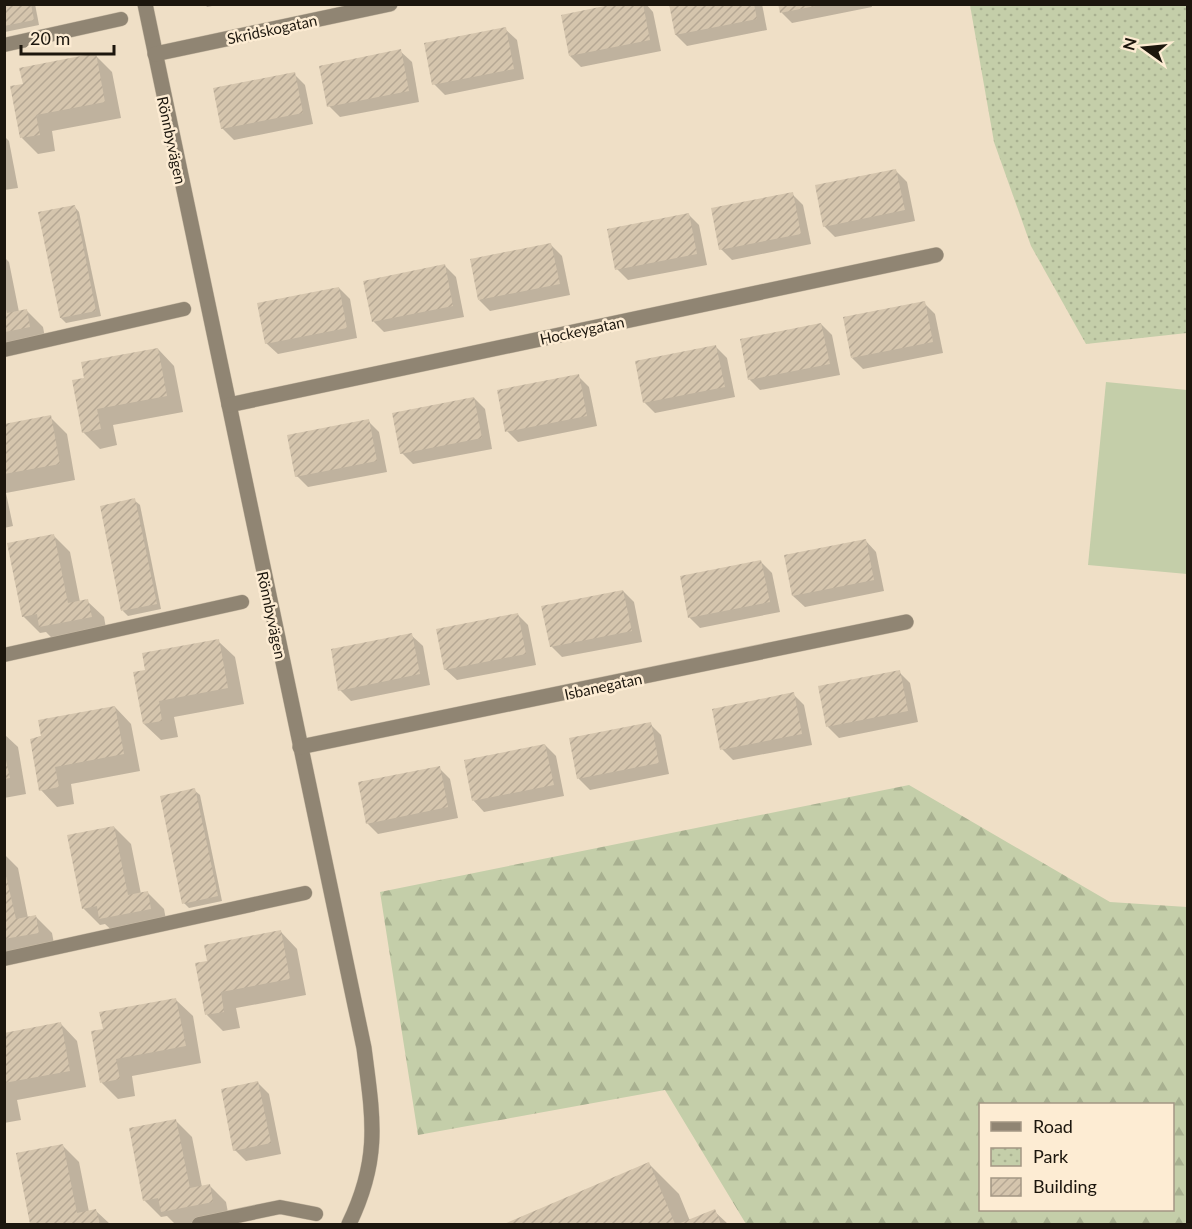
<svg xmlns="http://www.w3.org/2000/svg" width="1192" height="1229" font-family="Lato,sans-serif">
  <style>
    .green { fill: #c4cea9 }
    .forest { fill: url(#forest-firs); fill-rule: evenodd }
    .park { fill: url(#park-dots) }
    .shadow { fill: #0003 }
    .building { fill: url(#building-hatch) }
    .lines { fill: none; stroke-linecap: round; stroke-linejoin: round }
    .service-casing { stroke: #c9bba5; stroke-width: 15 }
    .minor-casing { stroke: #c9bba5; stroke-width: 16 }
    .service { stroke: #908573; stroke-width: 14 }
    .minor { stroke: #908573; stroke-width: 15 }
    .labels { text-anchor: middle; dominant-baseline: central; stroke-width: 5; stroke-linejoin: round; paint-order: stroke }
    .street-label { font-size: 15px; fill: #1c160d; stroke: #fdecd3 }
  </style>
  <defs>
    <pattern id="forest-firs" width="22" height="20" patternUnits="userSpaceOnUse" patternTransform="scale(1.5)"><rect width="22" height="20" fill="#c4cea9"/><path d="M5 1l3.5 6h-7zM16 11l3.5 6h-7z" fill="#a8b090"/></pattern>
    <pattern id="park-dots" width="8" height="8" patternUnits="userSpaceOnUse" patternTransform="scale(1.5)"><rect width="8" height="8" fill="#c4cea9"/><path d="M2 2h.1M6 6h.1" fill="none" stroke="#a8b090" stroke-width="1.8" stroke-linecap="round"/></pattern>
    <pattern id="building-hatch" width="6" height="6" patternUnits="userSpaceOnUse" patternTransform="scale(1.5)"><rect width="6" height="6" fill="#d5c5ad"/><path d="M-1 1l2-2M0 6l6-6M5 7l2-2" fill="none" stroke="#b6a894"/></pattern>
  </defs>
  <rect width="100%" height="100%" fill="#efdfc6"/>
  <path class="green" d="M1106,382L1187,390V574L1088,565Z"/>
  <path class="forest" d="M909,785L1110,902L1187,907V1224H746L665,1090L418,1135L380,892ZM980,1104H1172V1210H980Z"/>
  <path class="park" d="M970,5H1187V333L1086,344L1031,246L994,142Z"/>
  <g class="shadow">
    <path d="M4,4H35L39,25L5,32Z"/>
    <path d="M205,4H222L207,7Z"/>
    <path d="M622,4H646L653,12L661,51L581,67L570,56Z"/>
    <path d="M671,4H762L767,30L687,46L676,35Z"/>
    <path d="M779,4H871L872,7L792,23L781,12Z"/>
    <path d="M505,29L517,40L524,79L445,95L434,84Z"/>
    <path d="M400,51L412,62L419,102L340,117L329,106Z"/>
    <path d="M95,55L112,72L121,118L52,131L55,151L38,154L22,138L12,87L24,85Z"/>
    <path d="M294,74L305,85L313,124L234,140L223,129L215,89Z"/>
    <path d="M4,136L9,141L18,188L4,190Z"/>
    <path d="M896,171L907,182L915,221L835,237L824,226Z"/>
    <path d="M792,194L803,205L811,244L732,260L721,249Z"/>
    <path d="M74,206L79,212L101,316L66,323L61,318Z"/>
    <path d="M688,214L699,225L707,265L628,280L617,269Z"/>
    <path d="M551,245L562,256L570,295L490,311L479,300Z"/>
    <path d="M4,257L9,262L19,312L26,310L43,327L46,343L4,351Z"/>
    <path d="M445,266L456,277L464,317L384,332L373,321Z"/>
    <path d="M339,288L350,299L357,338L278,354L266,343Z"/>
    <path d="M924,303L935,314L943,353L863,369L852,358Z"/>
    <path d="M821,324L832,335L840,375L760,390L749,379Z"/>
    <path d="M716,347L727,358L735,397L655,413L644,402Z"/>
    <path d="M158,349L174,366L183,412L113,425L117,445L100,449L83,432L86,379Z"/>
    <path d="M578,376L589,387L597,426L518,442L507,431Z"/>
    <path d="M474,398L485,409L492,449L413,464L402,453Z"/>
    <path d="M50,417L67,434L75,480L6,493L13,526L4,528V426Z"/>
    <path d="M368,421L379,432L387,472L308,487L297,476Z"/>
    <path d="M134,500L140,505L161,609L128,616L123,611Z"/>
    <path d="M54,536L70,552L80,602L87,601L104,617L107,634L57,643L46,632L40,633L23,616Z"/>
    <path d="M865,540L876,552L884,591L805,607L793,596L786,556Z"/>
    <path d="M761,562L772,573L780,612L700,628L689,617Z"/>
    <path d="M623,591L634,602L642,642L562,657L551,646Z"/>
    <path d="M517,614L528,625L536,665L457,680L445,669Z"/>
    <path d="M411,635L423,646L430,685L351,701L340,690Z"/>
    <path d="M218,641L235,657L244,704L174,717L178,737L161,740L144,724L147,671Z"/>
    <path d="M899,672L910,683L918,722L839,738L828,727L820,687Z"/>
    <path d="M793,694L804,705L812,745L733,760L722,749Z"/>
    <path d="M115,707L131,724L140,771L71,784L74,804L57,807L41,790L31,740Z"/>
    <path d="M650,724L661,735L669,774L590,790L579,779L571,739Z"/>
    <path d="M4,734L18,747L26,794L4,798Z"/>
    <path d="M545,745L556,756L564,796L484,812L473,800Z"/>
    <path d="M439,768L450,779L458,818L378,834L367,823Z"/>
    <path d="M194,790L200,795L222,901L189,908L184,903Z"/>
    <path d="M114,827L131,844L141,894L148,893L164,909L167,925L117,935L105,924L100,925L83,908Z"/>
    <path d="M4,854L18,868L28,918L35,916L52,933L55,949L5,959Z"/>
    <path d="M281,932L297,949L306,995L236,1008L240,1028L223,1031L207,1015L209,962Z"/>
    <path d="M176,1000L193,1016L201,1063L132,1076L135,1096L118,1099L102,1083L104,1030Z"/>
    <path d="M61,1024L77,1041L86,1087L17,1100L21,1120L4,1123V1035Z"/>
    <path d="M258,1083L269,1094L281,1154L246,1161L235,1150Z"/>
    <path d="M175,1120L192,1137L202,1187L209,1185L226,1202L229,1218L196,1224H175L167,1216L161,1217L144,1200Z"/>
    <path d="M63,1146L79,1162L89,1212L96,1211L110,1224H31L18,1154Z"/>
    <path d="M649,1164L679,1194L690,1221L714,1211L728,1224H508Z"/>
  </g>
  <g class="building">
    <path d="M4,4H31L34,20L4,26Z"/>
    <path d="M614,4H643L650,40L569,56L561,15Z"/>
    <path d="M669,4H754L757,19L675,35Z"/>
    <path d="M778,4H815V6L780,13Z"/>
    <path d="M506,27L514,69L432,85L424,43Z"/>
    <path d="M401,49L409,91L327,107L319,66Z"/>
    <path d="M96,53L105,102L36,115L40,135L20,138L10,86L23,84L19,68Z"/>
    <path d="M295,72L303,113L221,129L213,88Z"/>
    <path d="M896,169L905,210L823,227L815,185Z"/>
    <path d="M793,192L801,234L719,250L711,208Z"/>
    <path d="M75,205L96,311L60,318L38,212Z"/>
    <path d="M689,213L697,254L615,270L607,229Z"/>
    <path d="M551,243L560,284L478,300L470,259Z"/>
    <path d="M445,264L453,306L372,322L363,281Z"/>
    <path d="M339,287L347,328L265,344L257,303Z"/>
    <path d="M925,301L933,342L851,358L843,317Z"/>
    <path d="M5,305L7,313L27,309L30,327L5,332Z"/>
    <path d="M821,323L830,364L748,380L740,339Z"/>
    <path d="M716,345L725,387L643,403L635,361Z"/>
    <path d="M158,348L167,396L97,409L101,429L82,433L72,380L84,378L81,362Z"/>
    <path d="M579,374L587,416L505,432L497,390Z"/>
    <path d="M474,397L482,438L400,454L392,413Z"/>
    <path d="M51,415L60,464L4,474V424Z"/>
    <path d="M369,419L377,461L295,477L287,435Z"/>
    <path d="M135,498L157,604L121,611L100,506Z"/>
    <path d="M54,534L68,603L88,599L92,617L39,627L37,614L22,617L7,543Z"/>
    <path d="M866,539L874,580L792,596L784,555Z"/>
    <path d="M761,560L770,602L688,618L680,576Z"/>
    <path d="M623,590L632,631L550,647L541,606Z"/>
    <path d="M518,613L526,654L444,670L436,629Z"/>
    <path d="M412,633L420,674L338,691L331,649Z"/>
    <path d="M219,639L228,688L159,701L162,721L143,724L133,672L145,670L142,653Z"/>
    <path d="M900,670L908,711L826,727L818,686Z"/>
    <path d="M794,692L802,734L720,750L712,709Z"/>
    <path d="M115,706L124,754L55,767L59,787L39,791L30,739L41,736L38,720Z"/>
    <path d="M651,722L659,763L577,779L569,738Z"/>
    <path d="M545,744L554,785L472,801L464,760Z"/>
    <path d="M4,752L10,778L4,779Z"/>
    <path d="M440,766L448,807L366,824L358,782Z"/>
    <path d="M195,788L218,896L182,904L160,796Z"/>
    <path d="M114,826L128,895L148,891L151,909L99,919L97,906L82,909L67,835Z"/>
    <path d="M4,867L16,919L36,915L39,933L4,939Z"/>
    <path d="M281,930L290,979L221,992L224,1012L205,1015L195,963L207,961L204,945Z"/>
    <path d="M176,998L186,1046L116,1059L120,1079L100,1083L91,1031L103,1029L99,1012Z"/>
    <path d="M61,1022L70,1071L4,1083V1033Z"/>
    <path d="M258,1081L271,1143L233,1151L221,1089Z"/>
    <path d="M176,1119L190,1188L210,1184L213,1202L161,1212L158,1198L143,1201L129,1128Z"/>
    <path d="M63,1144L77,1213L96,1209L100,1224H30L16,1153Z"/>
    <path d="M649,1162L675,1224H504Z"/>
    <path d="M715,1209L721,1224H678Z"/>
  </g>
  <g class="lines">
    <g class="service-casing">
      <g id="service">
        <path d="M4,45L121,19"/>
        <path d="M4,350L184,309"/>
        <path d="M4,655L242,602"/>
        <path d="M4,959L305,893"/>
        <path d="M199,1224L280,1207L316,1214"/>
      </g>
    </g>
    <g class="minor-casing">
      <g id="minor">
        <path d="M145,4L364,1048C373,1118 381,1158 349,1224"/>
        <path d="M155,54L390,4"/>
        <path d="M229,405L936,255"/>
        <path d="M300,747L906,622"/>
      </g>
    </g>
    <use href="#service" class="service"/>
    <use href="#minor" class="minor"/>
  </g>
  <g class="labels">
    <g class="street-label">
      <text transform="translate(272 29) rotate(-12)">Skridskogatan</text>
      <text transform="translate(172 140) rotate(78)">Rönnbyvägen</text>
      <text transform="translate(582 330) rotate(-12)">Hockeygatan</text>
      <text transform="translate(272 615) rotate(78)">Rönnbyvägen</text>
      <text transform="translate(603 686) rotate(-12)">Isbanegatan</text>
    </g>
  </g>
  <rect width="1192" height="1229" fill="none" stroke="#1c160d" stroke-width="12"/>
  <rect x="979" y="1103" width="195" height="108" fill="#fdecd3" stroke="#a39684" stroke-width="1.5"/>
  <rect x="991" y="1122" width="30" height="9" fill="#908573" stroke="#a39684" stroke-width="1.5"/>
  <text x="1033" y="1133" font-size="18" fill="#1c160d">Road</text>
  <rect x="991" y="1148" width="30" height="18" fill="url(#park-dots)" stroke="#a39684" stroke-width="1.5"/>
  <text x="1033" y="1163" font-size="18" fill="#1c160d">Park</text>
  <rect x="991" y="1178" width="30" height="18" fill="url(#building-hatch)" stroke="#a39684" stroke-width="1.5"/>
  <text x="1033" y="1193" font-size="18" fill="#1c160d">Building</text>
  <g transform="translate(1144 48) rotate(285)" stroke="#fdecd3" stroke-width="4.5" paint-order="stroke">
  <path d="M0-4.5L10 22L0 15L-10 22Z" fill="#1c160d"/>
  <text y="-9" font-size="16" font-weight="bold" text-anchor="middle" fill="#1c160d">N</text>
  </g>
  <path d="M21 45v9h93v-9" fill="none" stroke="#1c160d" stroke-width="3"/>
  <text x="30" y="45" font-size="18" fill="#1c160d" stroke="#fdecd3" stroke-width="4.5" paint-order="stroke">20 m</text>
</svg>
